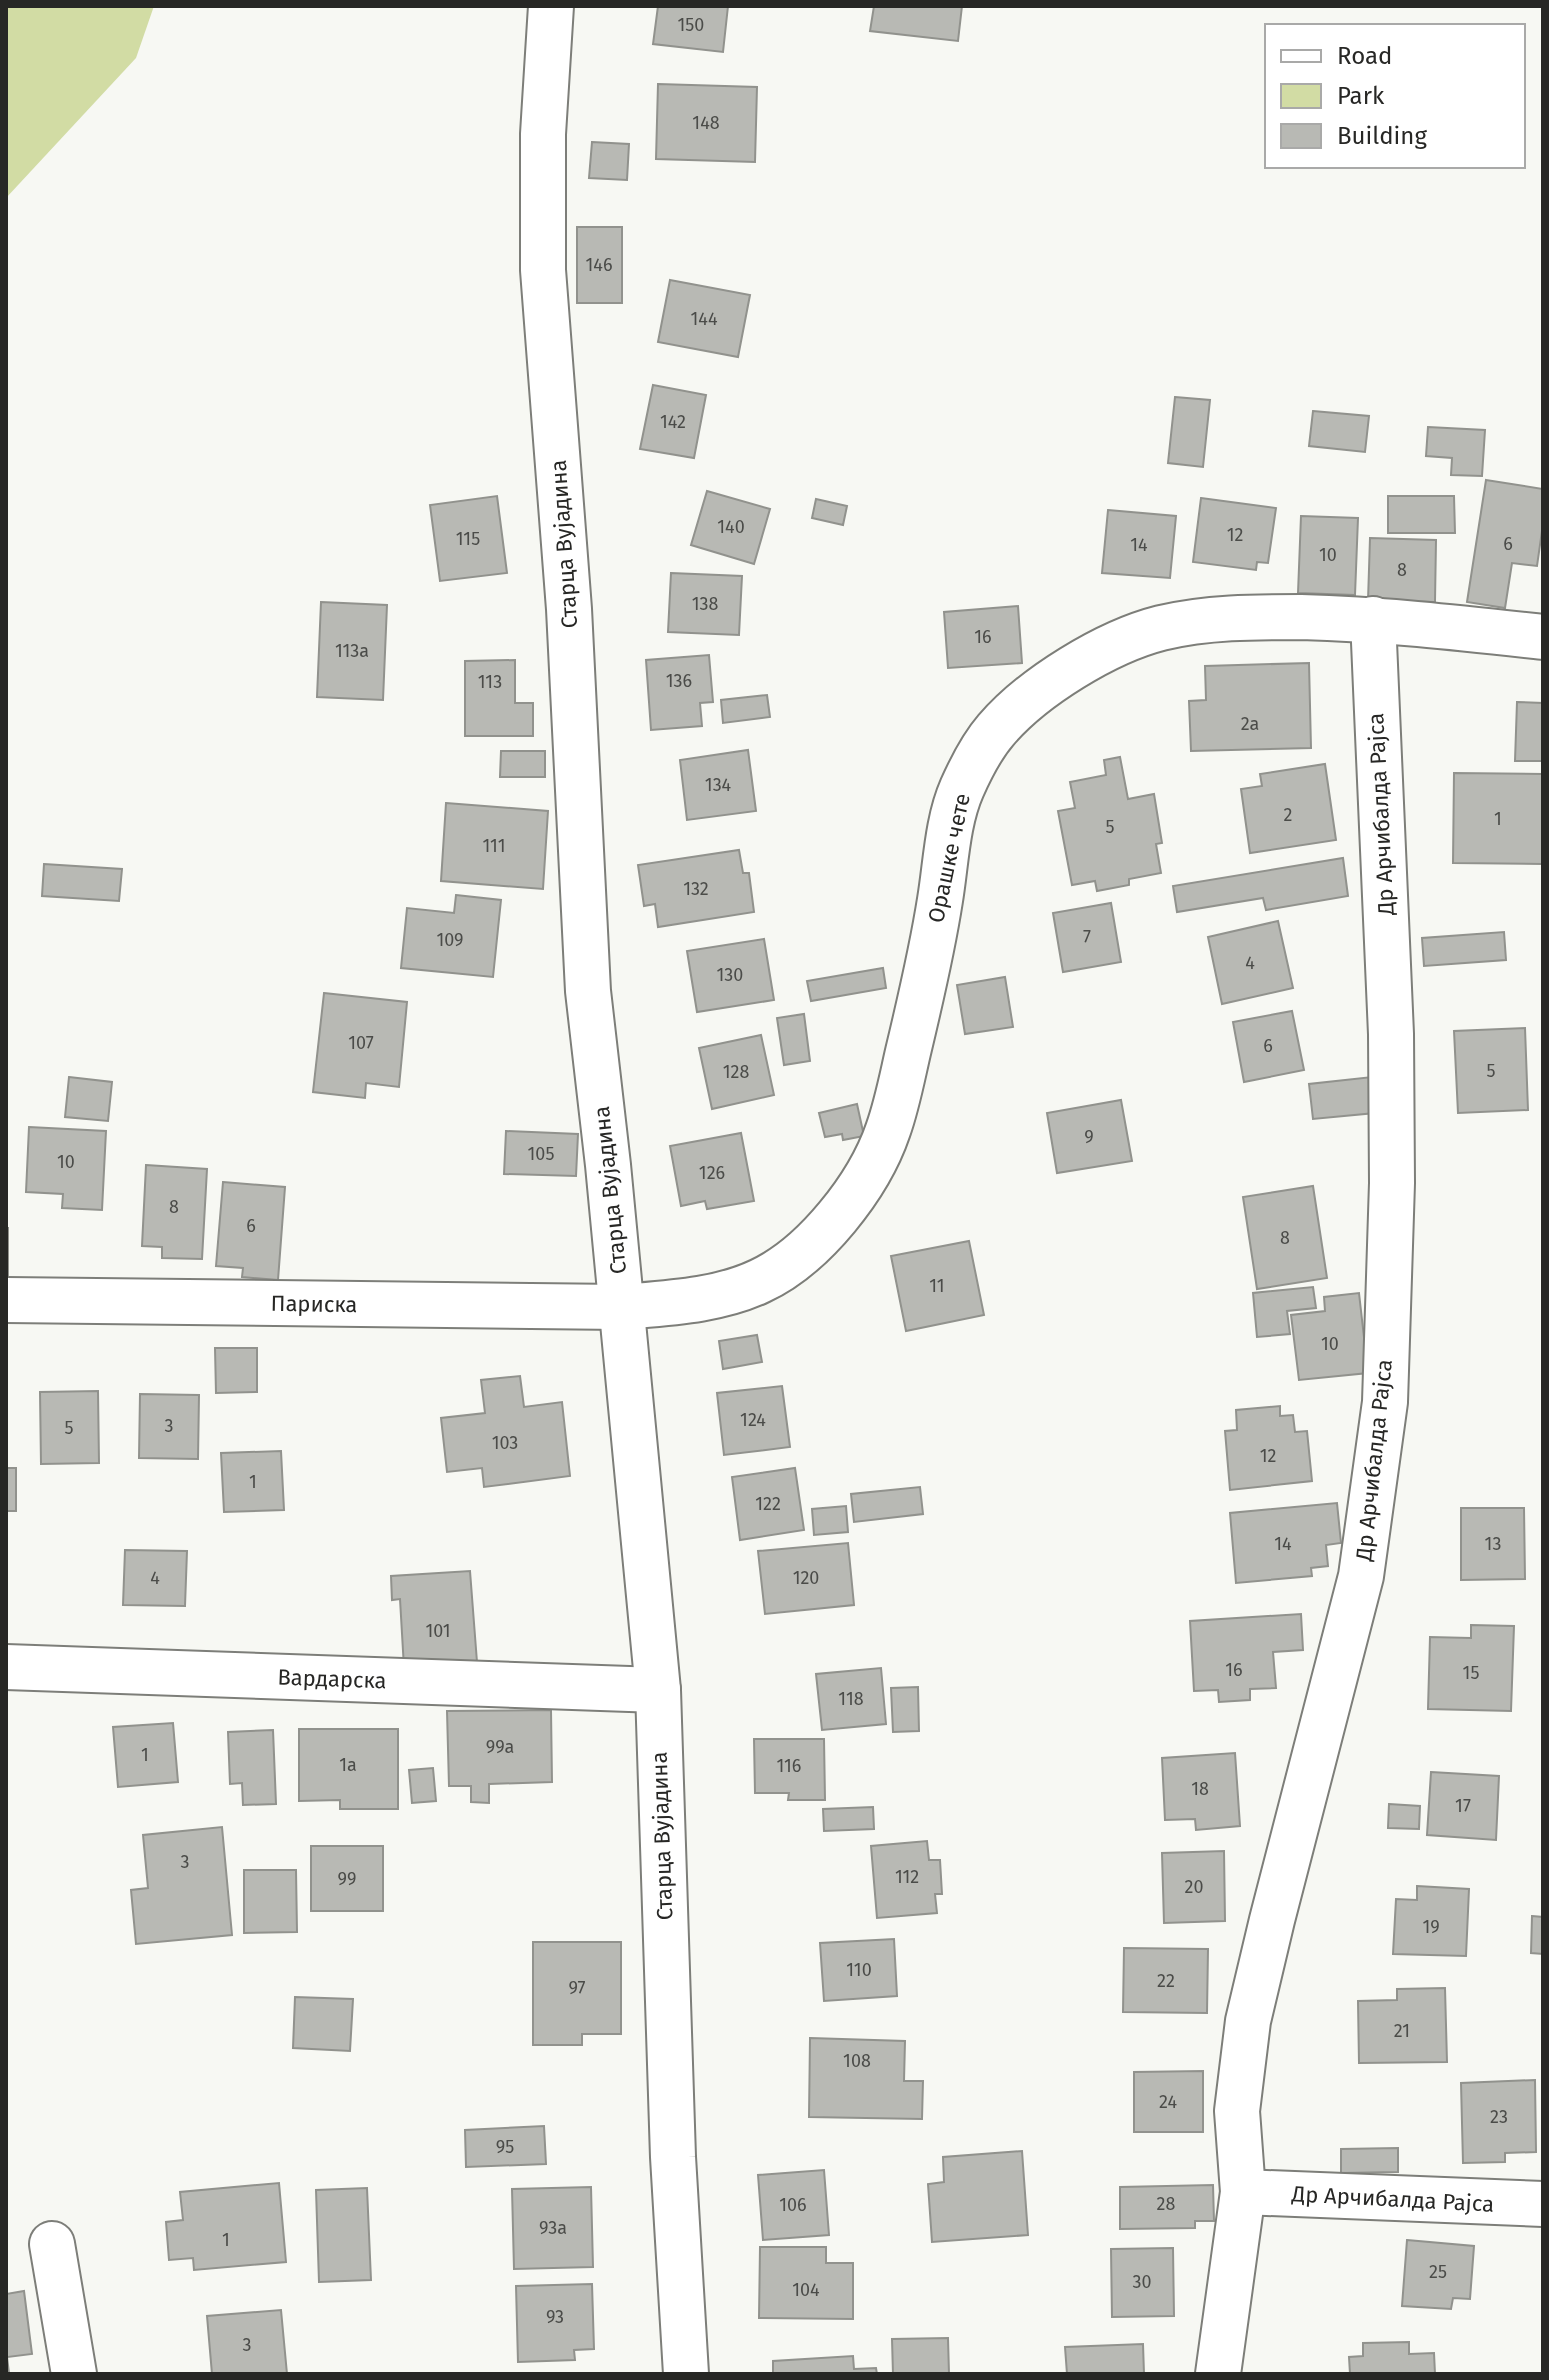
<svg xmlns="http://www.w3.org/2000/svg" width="1549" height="2380" font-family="'Fira Sans',sans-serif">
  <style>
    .green { fill: #d2dca4 }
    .building { fill: #b8b9b4; stroke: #91928d; stroke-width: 2 }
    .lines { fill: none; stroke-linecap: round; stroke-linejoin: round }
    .minor-casing { stroke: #7d7e79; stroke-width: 48 }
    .minor { stroke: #fff; stroke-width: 44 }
    .labels { text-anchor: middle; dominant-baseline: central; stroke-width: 7; stroke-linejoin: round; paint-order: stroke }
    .number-label { font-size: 18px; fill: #4b4c49 }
    .street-label { font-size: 22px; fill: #272725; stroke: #fff }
  </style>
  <rect width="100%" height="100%" fill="#f7f8f3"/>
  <path class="green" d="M6,6H154L136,58L6,198Z"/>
  <g class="building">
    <path d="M658,6H728L723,52L653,44Z"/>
    <path d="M874,6H962L958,41L870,31Z"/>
    <path d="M658,84L757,87L755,162L656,159Z"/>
    <path d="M592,142L629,144L627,180L589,178Z"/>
    <rect x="577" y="227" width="45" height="76"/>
    <path d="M670,280L750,295L738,357L658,342Z"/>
    <path d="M653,385L706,395L694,458L640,449Z"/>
    <path d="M1175,397L1210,400L1203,467L1168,463Z"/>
    <path d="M1313,411L1369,416L1365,452L1309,446Z"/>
    <path d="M1428,427L1485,430L1482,476L1451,475L1452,458L1426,456Z"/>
    <path d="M1486,480L1543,489V524L1537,566L1512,563L1505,608L1467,602Z"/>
    <path d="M707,491L770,509L754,564L691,545Z"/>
    <path d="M497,496L507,573L440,581L430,505Z"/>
    <path d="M1388,496H1454L1455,533H1388Z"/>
    <path d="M1201,498L1276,508L1268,563L1257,562L1256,570L1193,562Z"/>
    <path d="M816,499L847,506L843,525L812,518Z"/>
    <path d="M1108,510L1176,516L1170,578L1102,573Z"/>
    <path d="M1301,516L1358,518L1355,595L1298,593Z"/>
    <path d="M1370,538L1436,540L1435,602L1368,601Z"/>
    <path d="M671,573L742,576L739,635L668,632Z"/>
    <path d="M321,602L387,605L383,700L317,697Z"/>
    <path d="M1018,606L1022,663L948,668L944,612Z"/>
    <path d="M709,655L713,702L700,703L702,726L651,730L646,660Z"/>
    <path d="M515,660V703H533V736H465V661Z"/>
    <path d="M1309,663L1311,748L1191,751L1189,701L1206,700L1205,666Z"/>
    <path d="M767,695L770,717L723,723L721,700Z"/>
    <path d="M1517,702L1543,703V761H1515Z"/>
    <path d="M748,750L756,811L687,820L680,760Z"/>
    <path d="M501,751H545V777H500Z"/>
    <path d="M1120,757L1128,799L1154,794L1162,843L1156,844L1161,873L1129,879V885L1097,891L1095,881L1072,885L1058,811L1075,808L1070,782L1106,775L1104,760Z"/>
    <path d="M1325,764L1336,840L1250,853L1241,789L1262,786L1260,774Z"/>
    <path d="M1454,773L1543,774V864L1453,863Z"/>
    <path d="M446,803L548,811L543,889L441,881Z"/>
    <path d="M739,850L743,873H749L754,912L658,927L655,904L644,906L638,865Z"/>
    <path d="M1343,858L1348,896L1266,910L1263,898L1177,912L1173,886Z"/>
    <path d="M44,864L122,869L119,901L42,896Z"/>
    <path d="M456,895L501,900L493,977L401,968L407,908L454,913Z"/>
    <path d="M1111,903L1121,962L1063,972L1053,913Z"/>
    <path d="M1278,921L1293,988L1222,1004L1208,937Z"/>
    <path d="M1504,932L1506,960L1424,966L1422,938Z"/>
    <path d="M764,939L774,1000L697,1012L687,951Z"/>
    <path d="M883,968L886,988L811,1001L807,981Z"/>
    <path d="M1005,977L1013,1027L965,1034L957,985Z"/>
    <path d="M324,993L407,1002L399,1087L366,1083L365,1098L313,1092Z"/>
    <path d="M1292,1011L1304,1070L1244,1082L1233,1022Z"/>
    <path d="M804,1014L810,1061L784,1065L777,1018Z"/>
    <path d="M1525,1028L1528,1110L1458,1113L1454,1031Z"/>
    <path d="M761,1035L774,1095L712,1109L699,1048Z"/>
    <path d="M69,1077L112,1082L108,1121L65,1117Z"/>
    <path d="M1372,1077L1375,1113L1313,1119L1309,1084Z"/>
    <path d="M1121,1100L1132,1161L1057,1173L1047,1113Z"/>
    <path d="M857,1104L864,1136L843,1140L842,1134L825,1137L819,1113Z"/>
    <path d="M29,1127L106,1131L102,1210L62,1208L63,1194L26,1192Z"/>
    <path d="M506,1131L578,1134L576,1176L504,1174Z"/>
    <path d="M741,1133L754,1201L707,1209L705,1201L681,1206L670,1146Z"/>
    <path d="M146,1165L207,1169L202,1259L162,1258V1247L142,1246Z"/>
    <path d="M223,1182L285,1187L278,1280L242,1277L243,1268L216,1266Z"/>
    <path d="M1313,1186L1327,1278L1257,1289L1243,1197Z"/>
    <rect x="6" y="1228" width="2" height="58"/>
    <path d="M969,1241L984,1315L906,1331L891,1256Z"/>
    <path d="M1313,1287L1316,1308L1287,1311L1290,1334L1257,1337L1253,1293Z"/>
    <path d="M1359,1293L1368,1373L1299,1380L1291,1315L1325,1311L1324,1297Z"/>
    <path d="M757,1335L762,1362L723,1369L719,1341Z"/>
    <path d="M215,1348H257V1392L216,1393Z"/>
    <path d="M520,1376L524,1407L562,1402L570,1476L484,1487L482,1468L447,1472L441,1418L485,1413L481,1380Z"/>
    <path d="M782,1386L790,1447L724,1455L717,1393Z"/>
    <path d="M98,1391L99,1463L41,1464L40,1392Z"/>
    <path d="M140,1394L199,1395L198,1459L139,1458Z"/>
    <path d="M1280,1406V1416L1293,1415L1295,1432L1307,1431L1312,1481L1230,1490L1225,1431L1237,1430L1236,1410Z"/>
    <path d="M281,1451L284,1510L224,1512L221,1453Z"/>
    <rect x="6" y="1468" width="10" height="43"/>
    <path d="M795,1468L804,1530L740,1540L732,1477Z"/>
    <path d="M920,1487L923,1514L854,1522L851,1494Z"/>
    <path d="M1337,1503L1341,1543L1326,1545L1328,1566L1311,1568L1312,1576L1236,1583L1230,1513Z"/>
    <path d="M846,1506L848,1532L814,1535L812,1509Z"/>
    <path d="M1461,1508H1524L1525,1579L1461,1580Z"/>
    <path d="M848,1543L854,1605L765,1614L758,1551Z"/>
    <path d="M125,1550L187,1551L185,1606L123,1605Z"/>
    <path d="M470,1571L477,1662L404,1668L400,1599L392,1600L391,1576Z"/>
    <path d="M1301,1614L1303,1650L1273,1652L1276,1688L1250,1689V1700L1219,1702L1218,1690L1194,1691L1190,1621Z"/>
    <path d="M1471,1625L1514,1626L1511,1711L1428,1709L1430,1637L1471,1638Z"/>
    <path d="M881,1668L886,1724L822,1730L816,1674Z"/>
    <path d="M918,1687L919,1731L893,1732L891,1688Z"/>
    <path d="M551,1710L552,1782L489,1784V1803L471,1802V1786H449L447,1711Z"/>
    <path d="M173,1723L178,1782L118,1787L113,1727Z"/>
    <path d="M299,1729H398V1809H340V1800L299,1801Z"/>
    <path d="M273,1730L276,1804L243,1805L242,1783L230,1784L228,1732Z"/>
    <path d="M754,1739H824L825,1800H788L789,1793H755Z"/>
    <path d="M1235,1753L1240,1826L1196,1830L1195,1819L1165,1820L1162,1758Z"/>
    <path d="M433,1768L436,1801L412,1803L409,1770Z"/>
    <path d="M1431,1772L1499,1776L1496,1840L1427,1835Z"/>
    <path d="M1389,1804L1420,1806L1419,1829L1388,1828Z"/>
    <path d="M873,1807L874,1829L824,1831L823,1809Z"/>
    <path d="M222,1827L232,1935L136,1944L131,1890L148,1888L143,1835Z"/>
    <path d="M927,1841L929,1860H940L942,1894H935L937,1913L877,1918L871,1846Z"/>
    <rect x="311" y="1846" width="72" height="65"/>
    <path d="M1224,1851L1225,1921L1164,1923L1162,1853Z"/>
    <path d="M244,1870H296L297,1932L244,1933Z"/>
    <path d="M1417,1886L1469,1889L1466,1956L1393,1954L1396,1899L1417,1900Z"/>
    <path d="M1532,1916L1543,1917V1954L1531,1953Z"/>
    <path d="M894,1939L897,1996L824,2001L820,1943Z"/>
    <path d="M533,1942H621V2034H582V2045H533Z"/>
    <path d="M1124,1948L1208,1949L1207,2013L1123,2012Z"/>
    <path d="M1445,1988L1447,2062L1359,2063L1358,2001L1397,2000V1989Z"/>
    <path d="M295,1997L353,1999L350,2051L293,2048Z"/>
    <path d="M810,2038L905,2041L904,2081H923L922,2119L809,2117Z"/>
    <path d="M1203,2071V2132H1134V2072Z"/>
    <path d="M1535,2080L1536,2152L1505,2153V2162L1463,2163L1461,2083Z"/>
    <path d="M544,2126L546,2164L466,2167L465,2130Z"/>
    <path d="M1398,2148V2172L1341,2173V2149Z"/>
    <path d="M1022,2151L1028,2235L932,2242L928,2184L944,2182L943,2157Z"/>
    <path d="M824,2170L829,2235L763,2240L758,2175Z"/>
    <path d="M279,2183L286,2262L194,2270L193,2258L169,2260L166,2222L183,2220L180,2192Z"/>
    <path d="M1213,2185L1214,2221H1195V2228L1120,2229V2187Z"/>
    <path d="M591,2187L593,2267L514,2269L512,2189Z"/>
    <path d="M367,2188L371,2280L319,2282L316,2190Z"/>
    <path d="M1407,2240L1474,2246L1470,2299L1453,2298L1451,2309L1402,2306Z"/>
    <path d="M760,2247H826V2263H853V2319L759,2318Z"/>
    <path d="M1173,2248L1174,2316L1112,2317L1111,2249Z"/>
    <path d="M592,2284L594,2349L574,2350L575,2360L518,2362L516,2286Z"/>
    <path d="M24,2291L32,2354L7,2357L9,2373H6V2294Z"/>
    <path d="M281,2310L287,2374H212L207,2316Z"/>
    <path d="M948,2338L949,2374H893L892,2339Z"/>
    <path d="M1409,2342V2354L1434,2353L1435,2374H1350L1349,2357L1363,2356V2343Z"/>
    <path d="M1143,2344L1144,2374H1067L1065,2347Z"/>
    <path d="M853,2356L854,2369L876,2368L877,2374H773V2361Z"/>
  </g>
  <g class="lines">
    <g class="minor-casing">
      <g id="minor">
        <path d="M551,6L543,134V270L569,609L588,991L608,1165L658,1690L673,2157L686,2374"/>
        <path d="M6,1300L622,1307C668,1303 718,1301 760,1281C814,1256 869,1186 888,1130C897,1105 902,1078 908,1052C920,1002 932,951 940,900C946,864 947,822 962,788C970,770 983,745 996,730C1033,687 1106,642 1161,628C1207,617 1254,617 1301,617C1383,619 1462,628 1543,637"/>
        <path d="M6,1667L658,1690"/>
        <path d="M1243,2192L1543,2204"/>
        <path d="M52,2244L74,2374"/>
        <path d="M1218,2374L1243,2192L1237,2111L1248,2021L1272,1920L1361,1576L1385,1402L1392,1183L1391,1034L1373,619"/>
      </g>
    </g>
    <use href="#minor" class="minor"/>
  </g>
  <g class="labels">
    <g class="number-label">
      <text x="691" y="25">150</text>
      <text x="706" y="123">148</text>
      <text x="599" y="265">146</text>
      <text x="704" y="319">144</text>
      <text x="673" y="422">142</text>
      <text x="731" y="527">140</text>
      <text x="1235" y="535">12</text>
      <text x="468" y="539">115</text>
      <text x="1508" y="544">6</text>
      <text x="1139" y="545">14</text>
      <text x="1328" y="555">10</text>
      <text x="1402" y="570">8</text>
      <text x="705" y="604">138</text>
      <text x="983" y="637">16</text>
      <text x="352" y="651">113a</text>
      <text x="679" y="681">136</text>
      <text x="490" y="682">113</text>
      <text x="1250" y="724">2a</text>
      <text x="718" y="785">134</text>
      <text x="1288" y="815">2</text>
      <text x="1498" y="819">1</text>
      <text x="1110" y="827">5</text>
      <text x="494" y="846">111</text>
      <text x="696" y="889">132</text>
      <text x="1087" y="937">7</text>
      <text x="450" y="940">109</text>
      <text x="1250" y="963">4</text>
      <text x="730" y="975">130</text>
      <text x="361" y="1043">107</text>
      <text x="1268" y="1046">6</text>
      <text x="1491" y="1071">5</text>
      <text x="736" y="1072">128</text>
      <text x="1089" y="1137">9</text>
      <text x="541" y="1154">105</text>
      <text x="66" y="1162">10</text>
      <text x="712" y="1173">126</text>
      <text x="174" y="1207">8</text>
      <text x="251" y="1226">6</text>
      <text x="1285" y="1238">8</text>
      <text x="937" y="1286">11</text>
      <text x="1330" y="1344">10</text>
      <text x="753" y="1420">124</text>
      <text x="169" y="1426">3</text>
      <text x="69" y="1428">5</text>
      <text x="505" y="1443">103</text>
      <text x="1268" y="1456">12</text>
      <text x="253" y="1482">1</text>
      <text x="768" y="1504">122</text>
      <text x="1283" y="1544">14</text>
      <text x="1493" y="1544">13</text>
      <text x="155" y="1578">4</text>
      <text x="806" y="1578">120</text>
      <text x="438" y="1631">101</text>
      <text x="1234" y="1670">16</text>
      <text x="1471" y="1673">15</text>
      <text x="851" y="1699">118</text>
      <text x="500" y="1747">99a</text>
      <text x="145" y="1755">1</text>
      <text x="348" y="1765">1a</text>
      <text x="789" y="1766">116</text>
      <text x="1200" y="1789">18</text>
      <text x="1463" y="1806">17</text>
      <text x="185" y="1862">3</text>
      <text x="907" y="1877">112</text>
      <text x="347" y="1879">99</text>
      <text x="1194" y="1887">20</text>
      <text x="1431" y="1927">19</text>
      <text x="859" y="1970">110</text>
      <text x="1166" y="1981">22</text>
      <text x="577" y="1988">97</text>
      <text x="1402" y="2031">21</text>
      <text x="857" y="2061">108</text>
      <text x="1168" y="2102">24</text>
      <text x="1499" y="2117">23</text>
      <text x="505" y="2147">95</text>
      <text x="1166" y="2204">28</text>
      <text x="793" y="2205">106</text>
      <text x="553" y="2228">93a</text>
      <text x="226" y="2240">1</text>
      <text x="1438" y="2272">25</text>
      <text x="1142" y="2282">30</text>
      <text x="806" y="2290">104</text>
      <text x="555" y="2317">93</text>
      <text x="247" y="2345">3</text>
    </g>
    <g class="street-label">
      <text transform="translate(564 544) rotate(-94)">Старца Вујадина</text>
      <text transform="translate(1381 814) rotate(-93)">Др Арчибалда Рајса</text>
      <text transform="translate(949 858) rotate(-78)">Орашке чете</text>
      <text transform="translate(610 1190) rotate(-96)">Старца Вујадина</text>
      <text transform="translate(314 1304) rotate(1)">Париска</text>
      <text transform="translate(1374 1460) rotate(-84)">Др Арчибалда Рајса</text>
      <text transform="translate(332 1679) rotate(2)">Вардарска</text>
      <text transform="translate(662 1836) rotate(-92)">Старца Вујадина</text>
      <text transform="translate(1393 2199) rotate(3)">Др Арчибалда Рајса</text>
    </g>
  </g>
  <rect width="1549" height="2380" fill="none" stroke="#272725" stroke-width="16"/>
  <rect x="1265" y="24" width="260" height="144" fill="#ffffff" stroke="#a9a9a8" stroke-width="2"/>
  <rect x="1281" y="50" width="40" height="12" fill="#ffffff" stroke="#a9a9a8" stroke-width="2"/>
  <text x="1337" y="64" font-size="24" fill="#272725">Road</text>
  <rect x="1281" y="84" width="40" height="24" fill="#d2dca4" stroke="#a9a9a8" stroke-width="2"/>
  <text x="1337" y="104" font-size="24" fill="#272725">Park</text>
  <rect x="1281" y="124" width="40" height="24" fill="#b8b9b4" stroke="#a9a9a8" stroke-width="2"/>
  <text x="1337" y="144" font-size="24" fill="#272725">Building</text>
</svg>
